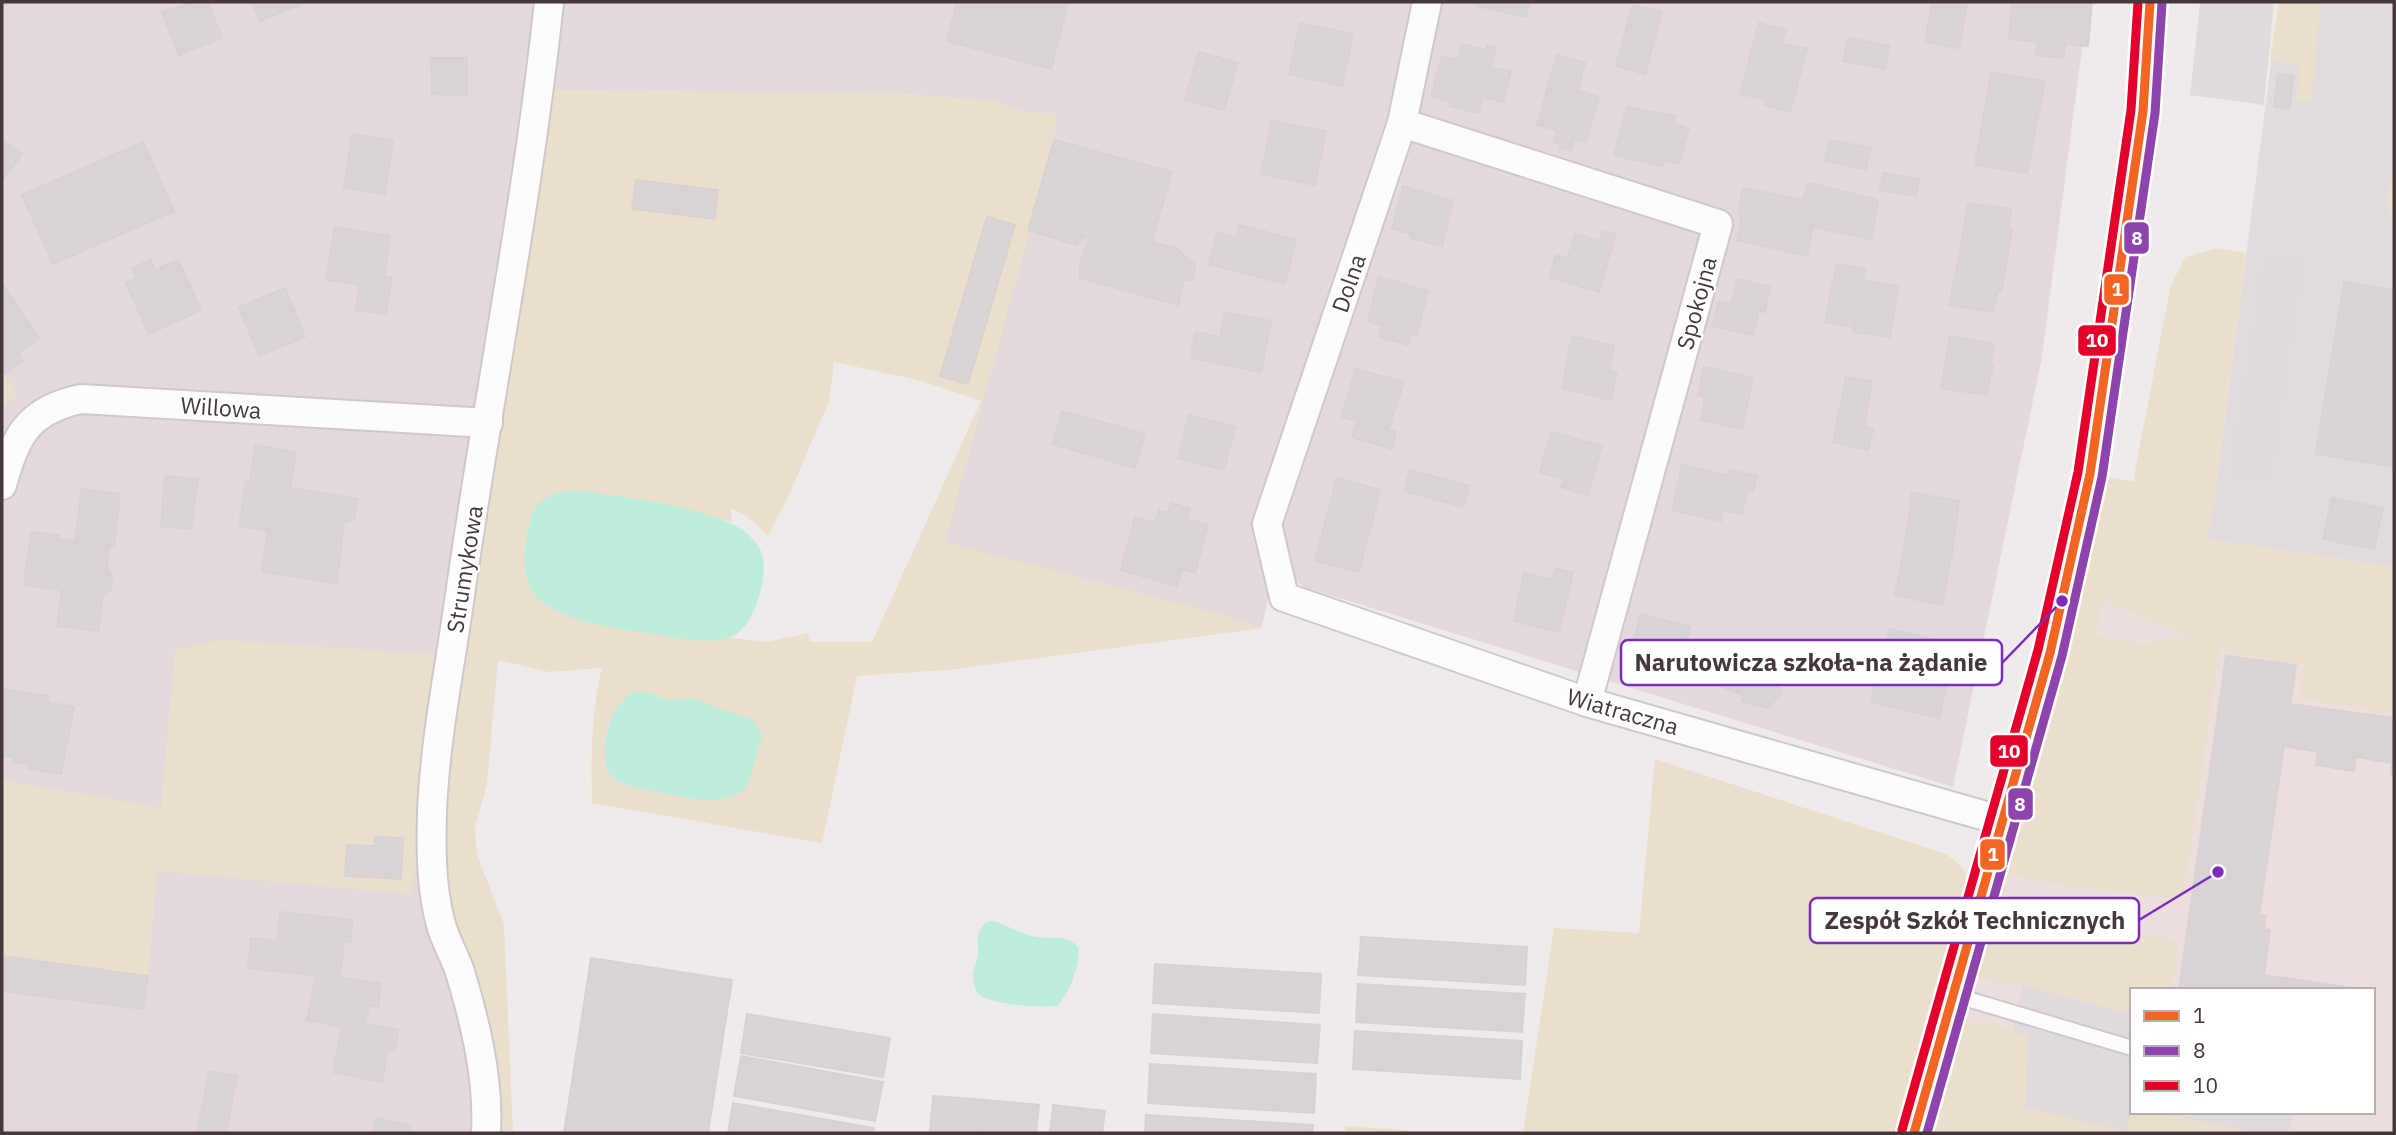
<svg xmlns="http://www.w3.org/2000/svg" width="2396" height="1135" font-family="'IBM Plex Sans',sans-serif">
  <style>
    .residential { fill: #e4d9da }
    .industrial { fill: #e2dbdc }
    .education { fill: #eddede; fill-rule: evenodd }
    .green { fill: #eadfcd; fill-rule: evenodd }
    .parking { fill: #e1dadb }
    .water { fill: #beecdb }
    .building { fill: #dad3d4; stroke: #d8d1d1; stroke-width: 2 }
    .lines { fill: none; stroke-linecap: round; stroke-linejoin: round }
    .lane-casing { stroke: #cec8c9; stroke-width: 18 }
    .street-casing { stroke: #cec8c9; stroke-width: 32 }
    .lane { stroke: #fdfcfc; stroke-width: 14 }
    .street { stroke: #fdfcfc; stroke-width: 28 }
    .bus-1-casing { stroke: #fff; stroke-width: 14 }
    .bus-2-casing { stroke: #fff; stroke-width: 14 }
    .bus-3-casing { stroke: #fff; stroke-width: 14 }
    .bus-1 { stroke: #f26522; stroke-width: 9 }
    .bus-2 { stroke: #8e44ad; stroke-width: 9 }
    .bus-3 { stroke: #e4002b; stroke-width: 9 }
    .labels { text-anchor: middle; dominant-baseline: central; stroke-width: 5; stroke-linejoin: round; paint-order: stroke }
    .street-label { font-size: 23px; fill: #46373a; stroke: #fff }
    .leader { fill: none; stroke: #7b2cbf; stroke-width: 2.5 }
    .callout-dot { fill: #7b2cbf; stroke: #fff; stroke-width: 2.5 }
    .callout { fill: #fff; stroke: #7b2cbf; stroke-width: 2.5 }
    .callout-label { font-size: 24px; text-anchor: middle; font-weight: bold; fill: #46373a }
    .line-badge { stroke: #fff; stroke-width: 2.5 }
    .badge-label { font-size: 19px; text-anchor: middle; font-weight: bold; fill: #fff }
  </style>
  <rect width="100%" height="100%" fill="#f0ebeb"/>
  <path class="residential" d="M2,2H2088L2042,357L1953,787L1303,587L1275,561L1262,628L946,670L945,542L1050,139L1028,113L989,101L903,94L538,90L448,676L486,1133H2Z"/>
  <path class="industrial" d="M2279,2H2394V567L2206,539L2215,494Z"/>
  <path class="education" d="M2090,474L2215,495L2206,539L2394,567V1133H1914ZM2132,990H2373V1112H2132Z"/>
  <g class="green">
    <path d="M2279,2H2320L2312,100L2297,101L2299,65L2270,60Z"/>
    <path d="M538,90L903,94L989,101L1028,113H1057L1054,140L945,542L1227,616L1262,628L946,670L857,676L822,843L592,803C591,756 591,713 602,668L549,672L498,660L487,784L475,827L477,855L504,924L513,1133H486L433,886ZM834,362L922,381L981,401L872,642H810L808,633L767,642L726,637L578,619L543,603L525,544L535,506L639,499L732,522L731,508L748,517L768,536L790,493L829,401Z"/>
    <path d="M2394,176V220H2393C2386,204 2383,192 2394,176Z"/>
    <path d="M2217,248L2246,253L2215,495L2206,539L2394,567V713L2299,698L2304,664L2228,653L2221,642L2183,899L2046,883L2004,873L1994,853L2090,474L2133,482L2170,288L2185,257ZM2103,601H2104L2189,636L2141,644L2096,635Z"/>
    <path d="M2,370L18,395L2,408Z"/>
    <path d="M222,640L442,655L420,852L411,894L157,871L148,976L2,956V780L161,808L175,650Z"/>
    <path d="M1655,759L1946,854L1963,868L1971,886L1989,909L2013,910L2178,941L2172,990H2132V1014L2023,985L1977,979L1965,959L1943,1036L1963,1023H1984L2028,1035L2025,1108L2126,1130L2130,1108L2132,1112H2154L2256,1133H1523L1554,928L1639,933Z"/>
    <path d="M1345,1126L1448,1133H1345Z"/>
  </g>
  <g class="parking">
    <path d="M2200,2H2274L2264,105L2190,95Z"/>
    <path d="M2263,252L2306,258L2273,482L2227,477Z"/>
    <path d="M2023,985L2132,1014V1108L2126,1131L2025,1108L2028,1035L2012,1032Z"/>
    <path d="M2154,1112H2294L2289,1133H2256Z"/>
  </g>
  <g class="water">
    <path d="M575,490C619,496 716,507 748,534C752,538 758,545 761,551C770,573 755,626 733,636C716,644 688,640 670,637C632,630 574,626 543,603C520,586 523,554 528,529C530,522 532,511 537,505C547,494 561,491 575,490Z"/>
    <path d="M633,691L651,693L666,700L693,698L720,709L751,718L763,735C759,745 750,782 746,787C739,797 724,799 712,800C698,801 628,788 617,781C596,768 606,723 618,706C622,700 628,696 633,691Z"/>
    <path d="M995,921C1007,926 1019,932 1032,936C1047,940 1070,933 1079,949C1078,969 1071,991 1057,1006C1042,1008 985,1005 977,992C975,988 973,980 973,976C973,969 977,962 978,955C979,946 976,935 981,928C984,922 989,921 995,921Z"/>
  </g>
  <g class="building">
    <path d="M191,2H208L222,38L179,55L162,13Z"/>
    <path d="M252,2H306L260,21Z"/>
    <path d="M957,2H1068L1051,69L947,41Z"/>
    <path d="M1478,2H1530L1526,17L1477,6Z"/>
    <path d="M1932,2H1967L1959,48L1925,42Z"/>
    <path d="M2012,2H2092L2088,46L2065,44L2064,58L2036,55L2038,42L2009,39Z"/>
    <path d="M1633,5L1662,12L1645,74L1616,66Z"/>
    <path d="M1300,23L1353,34L1342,86L1289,74Z"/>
    <path d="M1759,23L1786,30L1782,44L1807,48L1790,112L1764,105L1766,99L1740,94Z"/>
    <path d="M1848,38L1889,46L1885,69L1843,61Z"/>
    <path d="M1462,44L1486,50L1488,45L1496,47L1491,67L1511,72L1503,102L1483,97L1479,113L1450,106L1451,102L1431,96L1442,56L1458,60Z"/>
    <path d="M1199,52L1238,63L1231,86L1192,75Z"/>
    <path d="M1557,55L1585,63L1578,91L1599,97L1586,142L1574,139L1571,150L1560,148L1561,144L1554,142L1557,130L1537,125Z"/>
    <path d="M431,58H467V95L432,94Z"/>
    <path d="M1991,72L2045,81L2036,127L1983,119Z"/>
    <path d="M2278,74L2294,76L2289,109L2274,107Z"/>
    <path d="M1192,75L1231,86L1224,110L1185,100Z"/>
    <path d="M1627,107L1676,116L1674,124L1689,129L1679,164L1664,160L1662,166L1614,155Z"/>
    <path d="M1983,119L2036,127L2027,173L1975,165Z"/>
    <path d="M1272,121L1326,131L1315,185L1261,174Z"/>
    <path d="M352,134L393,140L385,194L344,188Z"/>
    <path d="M2,140L22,154L2,181Z"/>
    <path d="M1054,140L1172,172L1153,238L1136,231L1145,199L1137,197L1141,182L1076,163L1058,229L1084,237L1076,245L1028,230Z"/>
    <path d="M1829,140L1871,148L1866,169L1825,161Z"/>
    <path d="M143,142L174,211L53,264L22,195Z"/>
    <path d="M1076,163L1141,182L1137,197L1145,199L1136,231L1153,238L1152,242L1176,248L1168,274L1093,253L1097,240L1058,229Z"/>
    <path d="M1883,173L1919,179L1916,196L1880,190Z"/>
    <path d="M636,180L718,190L715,219L632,209Z"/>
    <path d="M1808,183L1821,186L1807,256L1737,240L1742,214L1738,213L1743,188L1803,200Z"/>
    <path d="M1403,186L1453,201L1442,246L1411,238L1412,234L1392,229Z"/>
    <path d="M1821,186L1878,200L1871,239L1813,227Z"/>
    <path d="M1968,203L2011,209L2008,230H2012L2007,261L1960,253Z"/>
    <path d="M987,217L1015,225L968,384L940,376Z"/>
    <path d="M1240,225L1296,240L1285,284L1209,264L1217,233L1237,237Z"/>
    <path d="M335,227L390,236L384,276L392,278L386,314L356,310L360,285L326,280Z"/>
    <path d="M1603,231L1616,234L1599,292L1550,277L1556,255L1568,258L1575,234L1599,241Z"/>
    <path d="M1089,238L1097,240L1093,253L1168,274L1176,248L1195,265L1192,281L1184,279L1178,305L1080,278V263Z"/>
    <path d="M1960,253L2007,261L2001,291L1998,290L1993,312L1949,305Z"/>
    <path d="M151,260L155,270L178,260L201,310L149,334L126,283L137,278L132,268Z"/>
    <path d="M1837,264L1865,269L1861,287L1833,282Z"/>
    <path d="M1379,277L1428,291L1417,335L1411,333L1408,345L1379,337L1382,325L1368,321Z"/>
    <path d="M1737,279L1770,287L1765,312L1759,311L1753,335L1713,326L1718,302L1731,304Z"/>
    <path d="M1862,280L1898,286L1890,337L1853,332Z"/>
    <path d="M1833,282L1861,287L1854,327L1825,322Z"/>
    <path d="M2344,282L2394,290V467L2316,454Z"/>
    <path d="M2,283L39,338L18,354L23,361L5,374L2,370Z"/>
    <path d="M285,288L305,337L259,356L239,307Z"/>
    <path d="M1225,312L1271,321L1261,372L1191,358L1195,332L1220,337Z"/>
    <path d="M1572,336L1614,346L1609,370L1617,372L1611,400L1562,388Z"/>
    <path d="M1950,336L1994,344L1990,364H1993L1987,395L1941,388Z"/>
    <path d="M1704,367L1753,378L1742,429L1701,420L1705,397L1698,395Z"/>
    <path d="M1355,369L1404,382L1388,430L1396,432L1392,449L1352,437L1357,421L1342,417Z"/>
    <path d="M1846,377L1872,381L1864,428L1837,422Z"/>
    <path d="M1062,411L1145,434L1135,468L1053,444Z"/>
    <path d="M1189,415L1235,427L1224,470L1178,458Z"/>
    <path d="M1837,422L1873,429L1868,450L1833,442Z"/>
    <path d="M1551,432L1602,446L1588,495L1561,487L1564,479L1540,472Z"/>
    <path d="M255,445L296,452L290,488L357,499L354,520L344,522L337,583L262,572L268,531L239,526L246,482H250Z"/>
    <path d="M1682,465L1729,476L1730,470L1757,476L1753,492L1747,490L1742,514L1723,510L1721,521L1672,510Z"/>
    <path d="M1410,470L1469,486L1463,507L1404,491Z"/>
    <path d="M165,476L198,479L191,529L161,526Z"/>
    <path d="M1337,478L1380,490L1359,572L1315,561Z"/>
    <path d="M82,489L120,494L114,546L75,541Z"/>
    <path d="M1912,493L1959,501L1952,553L1905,545Z"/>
    <path d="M2332,498L2383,508L2374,549L2323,539Z"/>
    <path d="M1171,503L1190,509L1187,519L1208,525L1195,573L1182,569L1177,586L1121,570L1135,517L1155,523L1159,510L1168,513Z"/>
    <path d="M31,532L59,535L58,539L109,545L107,568L112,576L111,589L103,596L98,631L57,626L62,590L24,585Z"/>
    <path d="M1905,545L1952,553L1942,605L1895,595Z"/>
    <path d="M1556,568L1573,573L1559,632L1514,621L1524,573L1553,580Z"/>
    <path d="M1641,614L1690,627L1675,681L1626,667Z"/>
    <path d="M1889,629L1956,644L1939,718L1871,702Z"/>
    <path d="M1731,649L1790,663L1775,681L1782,691L1768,708L1742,701L1744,695L1721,687Z"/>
    <path d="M2226,656L2296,665L2259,915L2266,916L2264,929L2270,930L2264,975L2369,990H2179Z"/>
    <path d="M2,689L49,696L47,702L74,707L61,774L29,769V764L13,762V757L2,756Z"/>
    <path d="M2290,704L2394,718L2391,763L2356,757L2354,771L2316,765L2318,752L2283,746Z"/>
    <path d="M2394,739V774H2391Z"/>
    <path d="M375,837L403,838L401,879L345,876L347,845L375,846Z"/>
    <path d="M280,912L353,920L350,942H344L340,978L248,968L251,938L277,941Z"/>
    <path d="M1361,937L1527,947L1525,985L1358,975Z"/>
    <path d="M2,956L148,976L143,1009L2,991Z"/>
    <path d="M591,958L732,980L708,1133H564Z"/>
    <path d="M1155,964L1321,974L1319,1013L1153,1003Z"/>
    <path d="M316,975L381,983L378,1007L312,996Z"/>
    <path d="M1358,984L1525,994L1522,1032L1356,1022Z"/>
    <path d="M312,996L369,1005L365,1023L343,1019L342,1027L307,1020Z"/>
    <path d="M747,1014L890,1038L883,1077L741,1053Z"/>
    <path d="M1153,1014L1320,1025L1317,1063L1151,1053Z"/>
    <path d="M343,1019L398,1030L395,1050L388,1049L382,1082L333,1072Z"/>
    <path d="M1355,1031L1522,1041L1520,1079L1353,1069Z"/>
    <path d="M741,1056L883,1082L875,1121L734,1096Z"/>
    <path d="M1150,1064L1316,1074L1314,1113L1148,1103Z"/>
    <path d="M209,1071L237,1076L226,1133H197Z"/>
    <path d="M933,1096L986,1100L983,1133H930Z"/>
    <path d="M986,1100L1039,1105L1036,1133H983Z"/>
    <path d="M733,1103L874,1128L873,1133H728Z"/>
    <path d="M1053,1105L1105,1111L1102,1133H1050Z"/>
    <path d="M1146,1115L1313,1125L1312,1133H1145Z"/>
    <path d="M376,1118L411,1126L409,1133H372Z"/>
  </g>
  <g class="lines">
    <g class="lane-casing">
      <path id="lane" d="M1954,995L2132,1048"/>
    </g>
    <g class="street-casing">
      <g id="street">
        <path d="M1427,2L1402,123L1267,524L1284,597L1587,702L2003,821"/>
        <path d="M1402,123L1718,224L1587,702"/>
        <path d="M2,485C15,436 28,410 81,399L488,423"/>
        <path d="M486,1133C489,1078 475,1021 459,969C453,953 444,938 440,921C431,886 431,848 432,812C435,739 450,667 460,595C488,397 528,201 549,2"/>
        <path d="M1914,1133L2050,653L2090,474L2143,111L2150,2"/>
      </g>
    </g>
    <use href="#lane" class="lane"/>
    <use href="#street" class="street"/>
    <g class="bus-1-casing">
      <path id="bus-1" d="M1914,1133L2050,653L2090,474L2143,111L2150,2"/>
    </g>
    <g class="bus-2-casing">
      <path id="bus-2" d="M1927,1133L2062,656L2102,477L2155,113L2162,3"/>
    </g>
    <g class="bus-3-casing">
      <path id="bus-3" d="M1902,1130L2038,650L2078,472L2131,110L2138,2"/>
    </g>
    <use href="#bus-1" class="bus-1"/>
    <use href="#bus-2" class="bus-2"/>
    <use href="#bus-3" class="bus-3"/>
  </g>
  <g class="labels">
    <g class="street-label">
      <text transform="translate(1348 283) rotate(-71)">Dolna</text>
      <text transform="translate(1696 303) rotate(-75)">Spokojna</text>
      <text transform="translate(221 407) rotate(4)">Willowa</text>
      <text transform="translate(464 569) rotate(-81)">Strumykowa</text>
      <text transform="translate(1623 711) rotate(16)">Wiatraczna</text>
    </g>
  </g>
  <path class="leader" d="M2062 601L2002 663M2218 872L2139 920"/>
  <g class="callout-dot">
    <circle cx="2062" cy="601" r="7"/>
    <circle cx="2218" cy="872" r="7"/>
  </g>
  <g class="callout">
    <rect x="1621" y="640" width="381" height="45" rx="7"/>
    <rect x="1810" y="898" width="329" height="45" rx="7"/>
  </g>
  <g class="callout-label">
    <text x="1811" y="671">Narutowicza szkoła-na żądanie</text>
    <text x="1975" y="929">Zespół Szkół Technicznych</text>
  </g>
  <g class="line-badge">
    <rect x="2123" y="221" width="27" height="34" rx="7" fill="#8e44ad"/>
    <rect x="2103" y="273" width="27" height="33" rx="7" fill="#f26522"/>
    <rect x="2077" y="324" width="40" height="33" rx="7" fill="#e4002b"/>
    <rect x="1989" y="734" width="40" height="34" rx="7" fill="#e4002b"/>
    <rect x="2007" y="787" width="27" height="34" rx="7" fill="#8e44ad"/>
    <rect x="1979" y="838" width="27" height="33" rx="7" fill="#f26522"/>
  </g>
  <g class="badge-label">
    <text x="2137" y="245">8</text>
    <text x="2117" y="296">1</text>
    <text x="2097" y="347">10</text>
    <text x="2009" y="758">10</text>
    <text x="2020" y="811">8</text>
    <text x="1993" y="861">1</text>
  </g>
  <rect width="2396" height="1135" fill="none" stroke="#46373a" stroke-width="7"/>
  <rect x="2130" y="988" width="245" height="126" fill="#ffffff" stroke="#b5afb0" stroke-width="2"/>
  <rect x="2144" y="1011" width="35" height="10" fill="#f26522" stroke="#b5afb0" stroke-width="2"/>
  <text x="2193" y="1023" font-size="21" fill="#46373a">1</text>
  <rect x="2144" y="1046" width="35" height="10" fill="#8e44ad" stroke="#b5afb0" stroke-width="2"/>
  <text x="2193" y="1058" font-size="21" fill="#46373a">8</text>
  <rect x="2144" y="1081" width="35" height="10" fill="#e4002b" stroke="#b5afb0" stroke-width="2"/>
  <text x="2193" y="1093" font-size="21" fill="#46373a">10</text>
</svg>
